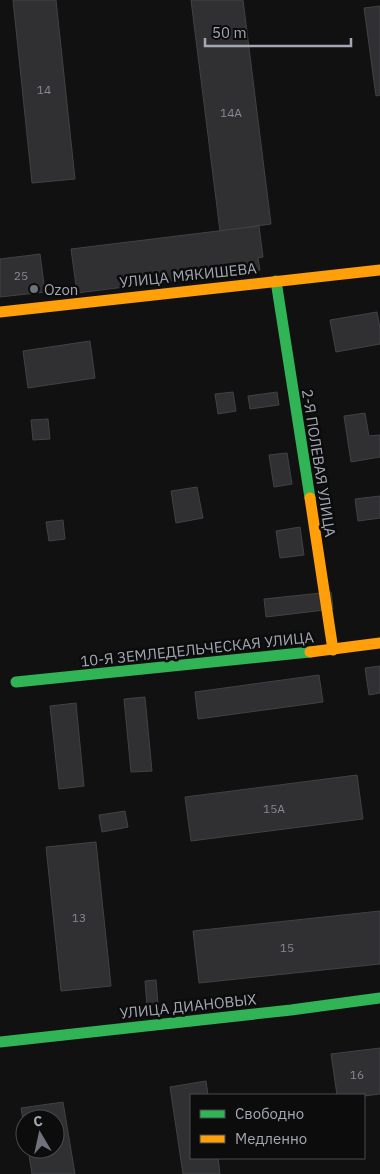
<svg xmlns="http://www.w3.org/2000/svg" width="380" height="1174" font-family="'IBM Plex Sans',sans-serif">
  <style>
    .building { fill: #303032; stroke: #404246 }
    .lines { fill: none; stroke-linecap: round; stroke-linejoin: round }
    .fast { stroke: #30b455; stroke-width: 11 }
    .slow { stroke: #ff9f0a; stroke-width: 11 }
    .poi-dot { fill: #6f727b; stroke: #0c0c0d; stroke-width: 2 }
    .labels { text-anchor: middle; dominant-baseline: central; stroke-width: 5; stroke-linejoin: round; paint-order: stroke }
    .number-label { font-size: 12px; fill: #868993 }
    .street-label { font-size: 15px; fill: #a2a7b3; stroke: #0c0c0d }
    .poi-label { font-size: 15px; fill: #a2a7b3; stroke: #0c0c0d; text-anchor: start }
  </style>
  <rect width="100%" height="100%" fill="#111112"/>
  <g class="building">
    <path d="M13,0H56L75,179L32,183Z"/>
    <path d="M191,0H243L271,224L220,231Z"/>
    <path d="M380,6V95L376,96L364,8Z"/>
    <path d="M259,226L263,257L258,258L260,270L77,293L71,249Z"/>
    <path d="M40,254L45,292L0,297V259Z"/>
    <path d="M377,312L380,328V344L336,352L330,320Z"/>
    <path d="M90,341L95,378L28,388L23,351Z"/>
    <path d="M233,392L236,411L218,414L215,394Z"/>
    <path d="M277,392L279,405L250,409L248,396Z"/>
    <path d="M365,413L369,436L380,435V457L351,462L344,416Z"/>
    <path d="M48,419L50,439L33,440L31,420Z"/>
    <path d="M287,453L292,484L274,487L269,455Z"/>
    <path d="M197,487L203,518L176,523L171,491Z"/>
    <path d="M380,496V518L358,521L355,499Z"/>
    <path d="M63,520L65,539L49,541L46,522Z"/>
    <path d="M300,527L304,555L280,558L276,531Z"/>
    <path d="M331,592L333,609L266,617L264,599Z"/>
    <path d="M380,666V693L369,695L365,668Z"/>
    <path d="M319,675L323,702L198,719L195,692Z"/>
    <path d="M145,697L152,771L131,772L124,699Z"/>
    <path d="M76,703L84,786L59,789L50,706Z"/>
    <path d="M357,775L363,819L191,841L185,797Z"/>
    <path d="M125,811L128,827L102,832L99,815Z"/>
    <path d="M96,842L111,986L61,991L46,847Z"/>
    <path d="M380,911V964L199,983L193,931Z"/>
    <path d="M156,980L158,1004L147,1005L145,981Z"/>
    <path d="M380,1048V1094L364,1096L337,1095L331,1054Z"/>
    <path d="M206,1081L208,1095H191V1158H218L220,1174H183L170,1087Z"/>
    <path d="M63,1102L75,1174H32L28,1149H55V1119H25V1131L21,1108Z"/>
  </g>
  <g class="lines">
    <g class="fast">
      <path d="M276,281L310,498"/>
      <path d="M16,682L310,652"/>
      <path d="M0,1042L291,1010L380,998"/>
    </g>
    <g class="slow">
      <path d="M0,312L380,270"/>
      <path d="M310,498L333,650"/>
      <path d="M310,652L380,643"/>
    </g>
  </g>
  <circle class="poi-dot" cx="34" cy="289" r="5"/>
  <g class="labels">
    <g class="number-label">
      <text x="44" y="89">14</text>
      <text x="231" y="112">14А</text>
      <text x="21" y="275">25</text>
      <text x="274" y="808">15А</text>
      <text x="79" y="917">13</text>
      <text x="287" y="947">15</text>
      <text x="357" y="1074">16</text>
    </g>
    <g class="street-label">
      <text transform="translate(188 275) rotate(-6)">УЛИЦА МЯКИШЕВА</text>
      <text transform="translate(319 463) rotate(81)">2-Я ПОЛЕВАЯ УЛИЦА</text>
      <text transform="translate(197 649) rotate(-6)">10-Я ЗЕМЛЕДЕЛЬЧЕСКАЯ УЛИЦА</text>
      <text transform="translate(188 1006) rotate(-6)">УЛИЦА ДИАНОВЫХ</text>
    </g>
    <g class="poi-label">
      <text x="44" y="289">Ozon</text>
    </g>
  </g>
  <rect x="190" y="1094" width="175" height="65" fill="#0c0c0d" stroke="#484a4f"/>
  <rect x="200" y="1110" width="25" height="8" fill="#30b455" stroke="#484a4f"/>
  <text x="235" y="1119" font-size="15" fill="#a2a7b3">Свободно</text>
  <rect x="200" y="1135" width="25" height="8" fill="#ff9f0a" stroke="#484a4f"/>
  <text x="235" y="1144" font-size="15" fill="#a2a7b3">Медленно</text>
  <g transform="translate(40 1134) rotate(351)"><circle r="24" fill="#0c0c0d" stroke="#484a4f"/>
  <path d="M0-4L9 19L0 12L-9 19Z" fill="#6f727b"/>
  <text y="-8" font-size="14" font-weight="bold" text-anchor="middle" fill="#a2a7b3">С</text>
  </g>
  <path d="M205 38v8h146v-8" fill="none" stroke="#a2a7b3" stroke-width="2.5"/>
  <text x="212" y="38" font-size="15" fill="#a2a7b3" stroke="#0c0c0d" stroke-width="4" paint-order="stroke">50 m</text>
</svg>
